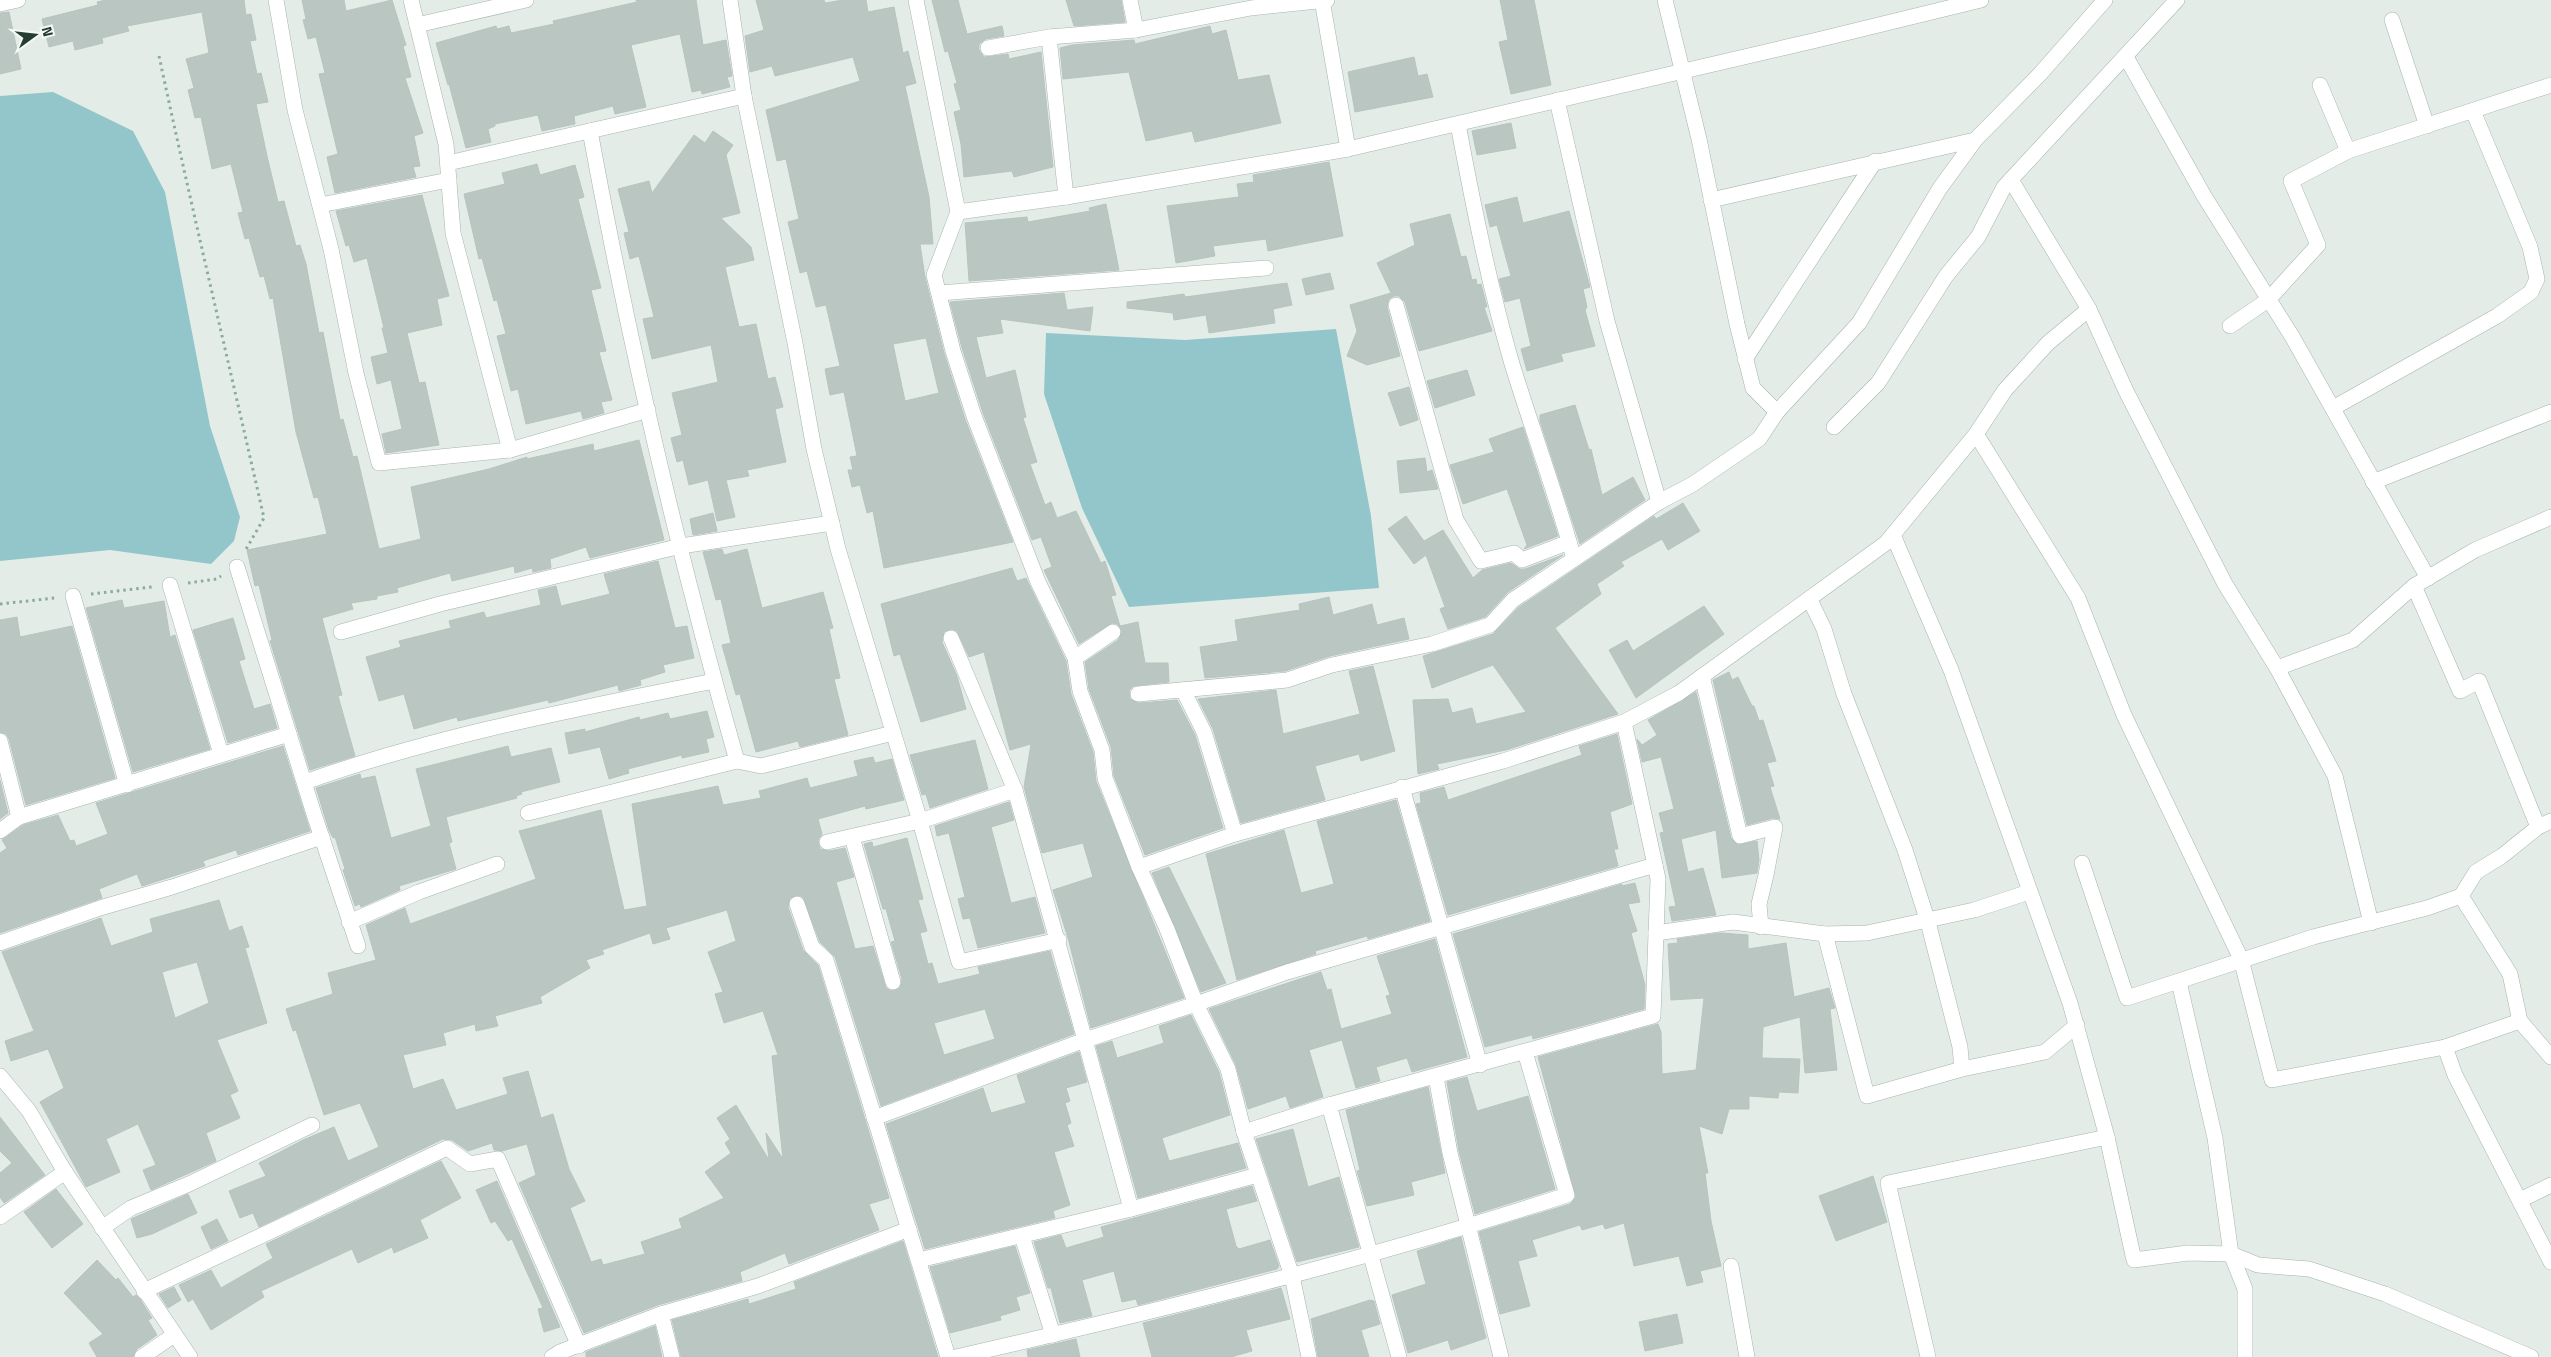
<svg xmlns="http://www.w3.org/2000/svg" width="2551" height="1357" font-family="'Titillium Web',sans-serif">
  <style>
    .water { fill: #93c6ca }
    .building { fill: #bac6c1; stroke: #b7c5be; fill-rule: evenodd }
    .lines { fill: none; stroke-linecap: round; stroke-linejoin: round }
    .minor-casing { stroke: #a7b4ae; stroke-width: 16 }
    .path { stroke: #88ac9e; stroke-width: 3; stroke-dasharray: 2.5 4; stroke-linecap: butt }
    .minor { stroke: #fff; stroke-width: 15 }
  </style>
  <rect width="100%" height="100%" fill="#e4ece8"/>
  <g class="water">
    <path d="M53,92L133,131L165,192L210,426L240,517L234,541L211,564L110,550L0,561V96Z"/>
    <path d="M1336,329L1371,516L1379,588L1129,607L1082,508L1044,394L1046,333L1185,340Z"/>
  </g>
  <g class="building">
    <path d="M106,0H244L246,15L251,14L256,40L250,41L257,74L261,73L268,102L256,104L267,156L278,202L284,201L296,246L300,245L306,264L319,333L323,332L340,420L343,419L353,457L357,456L379,549L421,539L411,487L489,469L527,457V459L593,444L594,451L639,440L664,540L590,558L586,547L550,559L551,568L533,572L532,568L515,573L514,566L452,581L450,573L397,588L398,592L377,596V599L351,603L353,609L322,618L342,695L338,696L355,756L310,770L270,641L272,640L259,585L255,586L247,550L327,534L318,497L314,498L296,432L273,298L270,299L264,276L260,277L249,238L245,239L238,213L243,212L231,164L212,169L201,117L195,118L188,90L194,88L186,59L209,53L202,12L127,26L129,31L102,38L103,43L75,50L73,41L49,47L42,19L98,5L97,2Z"/>
    <path d="M302,0H344L346,11L392,0L406,45L403,46L411,77L405,78L423,133L414,136L420,166L413,167L416,177L335,193L327,157L338,154L319,74L325,73L316,37L308,39L303,20L306,19Z"/>
    <path d="M636,0H696L703,45L726,40L732,76L727,77L730,87L702,94L701,90L692,92L680,34L631,45L646,107L615,114L613,106L574,116L575,124L542,131L538,115L495,124V126L488,129L491,142L466,148L449,84L448,85L436,43L496,26L497,29L509,26L511,33L554,24L553,21L637,2Z"/>
    <path d="M756,0H824L825,3L843,0H866L868,12L894,7L903,53L908,51L916,83L905,86L929,197L933,244H920L925,277L944,353L965,419L1013,542L884,568L873,511L867,513L860,485L852,487L848,470H853L850,457L857,456L844,392L830,395L825,369L840,366L826,305L816,307L807,271L800,273L788,222L799,219L786,159L777,161L766,110L860,81L853,57L775,76L772,66L750,72L745,36L764,30ZM926,338L939,393L905,401L893,344Z"/>
    <path d="M932,0H958L967,34L1002,26L1004,36L986,39L979,44V50L984,57L1008,54L1009,59L1041,52L1053,167L1014,177L1012,171L964,177L961,144L954,112L961,110L954,84L957,83L948,51L945,52Z"/>
    <path d="M1066,0H1121L1125,22L1074,26Z"/>
    <path d="M1500,0H1534L1551,85L1511,94L1499,42L1508,40Z"/>
    <path d="M9,12L21,69L0,74V13Z"/>
    <path d="M1210,26L1212,34L1226,30L1238,80L1269,75L1281,123L1195,142L1192,131L1146,141L1129,72L1063,79L1060,48L1072,45L1134,40L1135,44Z"/>
    <path d="M1414,57L1418,76L1427,74L1433,97L1355,112L1348,72Z"/>
    <path d="M1511,123L1516,148L1477,155L1472,131Z"/>
    <path d="M713,131L733,145L726,155L740,213L721,218L751,247L754,260L725,267L739,327L756,324L768,379L775,377L783,407L775,409L786,462L747,470L749,476L726,480L735,517L717,521L708,480L689,485L683,460L677,462L671,438L682,435L672,393L718,382L711,345L652,359L643,319L654,317L639,256L630,259L624,233L629,232L618,189L649,181L652,193L694,135L705,143Z"/>
    <path d="M1329,162L1343,236L1268,251L1266,239L1213,246L1215,256L1176,263L1167,206L1239,197L1237,184L1254,182L1253,175Z"/>
    <path d="M537,164L540,175L575,165L584,197L578,199L601,288L591,290L606,351L599,352L612,400L601,402L604,413L583,419L581,411L526,424L518,389L511,391L497,336L506,334L497,300L494,301L482,258L479,259L464,194L505,184L502,173Z"/>
    <path d="M422,195L449,296L437,299L442,325L407,333L419,383L425,382L439,445L386,453L382,434L402,429L391,380L377,384L371,357L388,353L382,328H384L367,258L354,262L349,245L346,246L336,211Z"/>
    <path d="M1517,197L1523,223L1569,211L1590,287L1583,289L1587,307L1585,310L1595,346L1561,354L1563,361L1527,371L1521,349L1531,346L1520,298L1505,302L1499,279L1511,276L1497,225L1490,227L1485,205Z"/>
    <path d="M1106,204L1119,270L969,281L965,223L1027,217L1028,222L1090,211L1089,208Z"/>
    <path d="M1450,214L1461,257L1466,256L1472,280L1476,279L1477,285L1481,284L1487,307H1484L1492,331L1419,351L1405,302L1399,296H1394L1389,299L1387,307L1400,356L1367,365L1347,356L1357,331L1350,305L1391,293L1377,263L1415,245L1410,224Z"/>
    <path d="M1330,273L1334,289L1306,295L1302,279Z"/>
    <path d="M1287,283L1292,305L1273,309L1275,323L1209,333L1206,315L1174,320L1173,313L1127,308V302L1184,294L1185,297Z"/>
    <path d="M1064,293L1067,310L1093,307L1090,331L1000,319L1003,333L976,337L986,378L1015,370L1026,417L1023,418L1037,462L1030,464L1045,505L1051,502L1057,518L1076,511L1101,563L1105,561L1116,595L1111,596L1120,626L1138,622L1145,663H1168L1169,682L1133,686L1129,691L1130,699L1139,703L1177,700L1195,735L1223,828L1145,855L1114,776L1111,747L1089,689L1085,662L1118,640L1122,631L1117,624L1112,623L1079,644L1044,570L1052,567L1041,537L1032,540L983,413L962,348L950,302Z"/>
    <path d="M1467,370L1475,395L1435,408L1427,381Z"/>
    <path d="M1409,387L1418,420L1400,426L1388,393Z"/>
    <path d="M1575,405L1589,450L1591,449L1602,495L1633,477L1645,500L1580,544L1540,421V415Z"/>
    <path d="M1523,427L1558,536L1524,549L1527,545L1507,489L1463,504L1450,465L1494,452L1489,439Z"/>
    <path d="M1425,458L1427,472L1432,470L1438,489L1400,493L1397,461Z"/>
    <path d="M1683,503L1700,531L1668,550L1662,539L1621,562L1624,566L1597,584L1601,594L1555,628L1618,714L1506,750L1437,764L1439,769L1418,774L1413,700L1448,699L1452,713L1472,708L1476,724L1526,712L1493,665L1432,688L1423,656L1493,634L1519,607L1654,516L1656,519Z"/>
    <path d="M713,513L717,531L693,535L690,519Z"/>
    <path d="M1406,516L1424,541L1443,530L1473,578L1482,570L1511,563L1520,569H1525L1563,555L1508,592L1485,617L1448,629L1440,609L1445,607L1426,555L1414,564L1388,529Z"/>
    <path d="M722,549L724,555L747,549L762,608L823,592L833,628L829,629L840,678L834,679L848,735L800,747L798,741L756,752L740,694L736,695L722,645L731,643L721,599L716,600L703,552Z"/>
    <path d="M658,561L675,628L687,626L694,658L663,665L665,672L640,680L641,685L619,691L618,685L549,703L548,700L458,721L457,717L414,729L404,694L379,701L366,657L401,647L399,641L451,628L449,621L484,612L486,618L541,605L538,590L556,586L561,606L610,594L604,574Z"/>
    <path d="M1012,568L1017,581L1026,578L1066,661L1071,694L1093,752L1096,781L1184,998L1091,1028L1068,938L1053,890L1093,877L1083,843L1042,853L1024,787L1031,744L1010,750L984,652L969,657L957,631L952,629L944,632L942,642L957,676L966,709L921,722L900,654L894,656L881,604Z"/>
    <path d="M1329,597L1333,615L1372,604L1377,625L1404,618L1409,639L1330,656L1285,671L1205,678L1200,647L1238,641L1235,620L1300,610L1299,604Z"/>
    <path d="M122,600L124,608L164,601L170,637L175,635L210,749L133,772L86,608Z"/>
    <path d="M1704,606L1724,634L1636,698L1609,650L1627,640L1633,651Z"/>
    <path d="M17,617L20,637L72,626L115,778L26,805L9,739L6,734L0,732V620Z"/>
    <path d="M233,618L245,659L239,661L254,709L270,704L277,728L228,743L193,630Z"/>
    <path d="M1373,666L1395,751L1361,761L1359,754L1315,766L1325,800L1241,823L1213,729L1198,699L1276,690L1283,734L1360,714L1349,671Z"/>
    <path d="M1729,672L1732,680L1738,677L1752,706H1754L1759,721L1763,720L1776,761L1767,763L1774,786L1770,787L1780,819L1773,818L1747,825L1713,680Z"/>
    <path d="M1696,692L1731,838L1738,845L1757,841L1759,860L1757,873L1722,878L1716,830L1681,839L1688,872L1703,868L1716,915L1672,921L1669,907L1676,906L1660,833L1664,832L1659,813L1674,809L1661,757L1642,762L1637,739L1642,745L1657,735L1648,720Z"/>
    <path d="M707,711L714,737L706,739L709,752L682,758V755L628,769L629,773L609,779L600,747L569,754L565,733L585,729V732L639,717L640,720L668,713L670,719Z"/>
    <path d="M1617,734L1632,804L1610,812L1618,849H1614L1618,866L1448,915L1416,804L1421,803L1420,793L1444,787L1448,800L1582,755L1579,746Z"/>
    <path d="M975,740L988,789L930,808L926,794L922,795L910,755Z"/>
    <path d="M283,746L310,831L238,855L236,850L203,861L205,866L142,886L137,874L99,889L102,898L0,933V853L7,848L2,840L23,825L58,815L70,841L74,840L76,846L108,834L96,803Z"/>
    <path d="M508,746L511,757L551,748L560,782L521,792L522,794L516,796L517,798L446,817L452,842L449,843L456,869L399,886L400,890L361,907L360,904L355,906L343,870L345,869L335,837L333,838L329,830L316,788L360,774L361,779L375,776L391,838L431,826L416,769Z"/>
    <path d="M873,757L875,763L892,759L904,800L866,809L865,806L818,819L822,834L818,840L820,849L829,851L845,848L854,877L836,882L855,949L873,946L886,988L891,991L900,988L902,979L891,942L895,941L886,909H883L864,844L872,842L873,847L907,838L923,899L918,900L927,931L920,933L928,964L932,963L938,984L980,974L978,967L1050,951L1074,1034L881,1106L835,957L820,942L803,897L798,895L790,898L788,907L803,950L818,965L889,1198L869,1204L879,1230L789,1264L785,1253L740,1272L742,1281L658,1305L584,1333L519,1183L536,1175L527,1144L502,1151L494,1150L492,1143L468,1151L452,1140L443,1139L259,1227L253,1213L240,1218L229,1191L266,1176L259,1163L303,1140L334,1127L348,1161L379,1147L360,1103L324,1115L296,1030L293,1031L286,1009L333,994L328,973L376,960L366,925L405,908L410,924L536,879L519,831L601,810L624,910L647,906L632,804L718,786L723,805L761,798L759,791L807,778L810,788L858,776L854,761ZM727,910L736,941L708,952L723,992L715,994L724,1023L763,1011L778,1055L772,1056L783,1159L766,1133L769,1160L736,1105L717,1118L730,1139L725,1143L731,1153L705,1172L724,1198L679,1219L682,1228L641,1242L645,1254L603,1265L601,1259L591,1262L570,1208L585,1201L569,1169L553,1114L541,1118L528,1071L503,1078L508,1094L456,1110L443,1079L413,1089L403,1055L446,1045L443,1033L475,1024L476,1031L498,1026L495,1016L542,1003L540,997L590,968L586,960L604,954L602,950L650,933L653,944L670,939L666,928ZM985,1009L995,1039L944,1055L934,1023Z"/>
    <path d="M0,780L8,813L0,819Z"/>
    <path d="M1396,800L1430,921L1368,939L1367,936L1315,951L1316,954L1237,980L1206,854L1284,830L1301,893L1334,884L1317,821Z"/>
    <path d="M1009,802L1014,820L991,827L1011,903L1035,897L1045,933L978,948L970,918L963,919L958,899L965,897L949,833L937,836L935,826Z"/>
    <path d="M1169,867L1226,983L1201,992L1152,873Z"/>
    <path d="M1635,883L1640,902L1628,904L1637,931L1631,933L1645,985L1644,1009L1533,1039L1532,1035L1485,1047L1453,934L1622,884V886Z"/>
    <path d="M219,900L229,931L242,926L249,947L245,948L267,1023L217,1040L238,1091L230,1095L240,1118L206,1133L216,1161L151,1190L143,1170L156,1165L138,1124L106,1139L120,1172L86,1187L40,1102L64,1088L48,1049L11,1061L5,1041L34,1031L2,952L101,918L111,946L153,932L150,919ZM197,962L209,1003L175,1018L162,972Z"/>
    <path d="M1720,933L1748,935V949L1786,943L1794,997L1829,988L1835,1008L1830,1009L1837,1070L1805,1073L1800,1017L1763,1027L1762,1058L1800,1059L1798,1093L1779,1092L1778,1098L1749,1096V1109H1729L1722,1134L1699,1126L1708,1173H1705L1711,1221L1721,1266L1700,1271L1703,1282L1687,1286L1679,1256L1634,1266L1624,1223L1605,1229L1603,1224L1582,1230L1580,1225L1532,1240L1537,1256L1518,1261L1530,1306L1500,1314L1479,1232L1570,1204L1576,1197L1538,1057L1658,1024L1661,1032L1662,1074L1696,1070L1704,998L1671,1000L1668,944L1678,943L1677,939Z"/>
    <path d="M1435,939L1467,1057L1412,1072L1407,1058L1376,1067L1380,1081L1356,1088L1342,1040L1309,1050L1323,1097L1290,1108L1286,1096L1248,1109L1236,1065L1209,1009L1321,972L1327,990L1331,989L1341,1029L1392,1014L1386,996L1390,995L1377,956Z"/>
    <path d="M1191,1015L1219,1072L1230,1115L1162,1138L1169,1161L1238,1143L1246,1168L1138,1198L1096,1046L1112,1041L1117,1058L1164,1043L1159,1026Z"/>
    <path d="M1079,1052L1087,1082L1066,1088L1070,1101L1065,1103L1071,1123L1067,1125L1074,1146L1054,1152L1070,1205L1053,1211L1055,1218L925,1249L886,1124L983,1088L991,1113L1026,1103L1017,1075Z"/>
    <path d="M1467,1077L1477,1111L1528,1096L1555,1189L1475,1214L1459,1151L1447,1082Z"/>
    <path d="M1428,1087L1445,1173L1411,1182L1414,1195L1367,1206L1357,1171L1360,1170L1346,1110Z"/>
    <path d="M0,1117L45,1175L4,1203L0,1197V1173L12,1163L0,1151Z"/>
    <path d="M1293,1129L1308,1187L1339,1177L1359,1247L1297,1262L1256,1139Z"/>
    <path d="M441,1161L461,1198L420,1220L428,1238L394,1253L392,1247L358,1263L352,1249L261,1291L264,1297L211,1330L193,1299L188,1302L179,1285L211,1270L221,1288L273,1258L266,1244Z"/>
    <path d="M1873,1176L1887,1222L1836,1241L1819,1196Z"/>
    <path d="M497,1181L560,1327L544,1332L538,1309L543,1308L512,1239L508,1241L495,1221L491,1223L476,1190Z"/>
    <path d="M1252,1186L1257,1201L1226,1209L1236,1246L1239,1249L1270,1240L1279,1266L1277,1269L1138,1305L1136,1299L1122,1302L1114,1271L1082,1280L1092,1316L1060,1323L1051,1288H1048L1034,1242L1061,1235L1066,1248L1104,1237L1101,1227Z"/>
    <path d="M56,1189L83,1224L52,1248L24,1212Z"/>
    <path d="M188,1194L197,1213L152,1234L137,1238L131,1219Z"/>
    <path d="M217,1219L228,1241L211,1249L201,1227Z"/>
    <path d="M1461,1237L1486,1338L1451,1350L1448,1340L1408,1353L1392,1295L1426,1284L1417,1251Z"/>
    <path d="M903,1241L938,1357H681L672,1320L748,1299L749,1304L796,1289L794,1282Z"/>
    <path d="M1015,1246L1030,1293L1016,1297L1020,1310L1000,1316L1001,1320L950,1333L930,1267Z"/>
    <path d="M97,1260L116,1280L118,1278L133,1297L136,1295L140,1299L152,1318L148,1320L157,1335L137,1349L133,1357H97L89,1343L103,1334L64,1293Z"/>
    <path d="M174,1287L181,1300L168,1308L159,1294Z"/>
    <path d="M1281,1288L1290,1319L1246,1330L1252,1351L1231,1357H1152L1143,1323Z"/>
    <path d="M1370,1300L1374,1301L1380,1324L1361,1330L1369,1357H1318L1311,1319Z"/>
    <path d="M1677,1314L1683,1343L1645,1351L1639,1322Z"/>
    <path d="M655,1326L662,1357H586V1352Z"/>
    <path d="M1076,1339L1080,1357H1028L1027,1350Z"/>
  </g>
  <g class="lines">
    <g class="minor-casing">
      <g id="minor">
        <path d="M276,0L295,110L331,249L356,373L379,463L510,450L648,410"/>
        <path d="M411,0L446,144L453,233L510,450"/>
        <path d="M730,0L744,96L795,343L814,449L838,549L920,821L959,962L1059,940"/>
        <path d="M916,0L958,212L934,275L953,351L974,416L1038,582L1075,658L1080,691L1102,750L1105,778L1139,867L1167,929L1196,1004L1228,1069L1244,1132L1292,1276L1309,1357"/>
        <path d="M1130,0L1136,30"/>
        <path d="M1322,0L1348,149"/>
        <path d="M1665,0L1699,139L1737,324L1753,388L1777,412"/>
        <path d="M0,4L18,0"/>
        <path d="M2392,20L2427,126"/>
        <path d="M417,25L526,0"/>
        <path d="M1049,37L1066,197"/>
        <path d="M988,48L1049,37L1136,30L1251,8L1327,0"/>
        <path d="M2126,57L2204,196L2293,338L2428,578"/>
        <path d="M2320,85L2348,151"/>
        <path d="M1557,100L1607,321L1659,502"/>
        <path d="M1458,124C1473,205 1489,285 1512,364C1532,429 1556,493 1574,559"/>
        <path d="M590,131C629,343 678,554 737,761"/>
        <path d="M448,163L744,96"/>
        <path d="M2011,180L2089,309L2126,391L2225,584L2277,668L2335,776L2371,923"/>
        <path d="M1711,200L1975,140"/>
        <path d="M320,205L449,180"/>
        <path d="M958,212L1066,197L1348,149L1817,40L1981,0"/>
        <path d="M939,293L1266,268"/>
        <path d="M1396,305L1456,520L1481,561L1514,553L1522,560L1569,542"/>
        <path d="M2230,326L2268,300L2318,245L2291,181L2348,151L2551,85"/>
        <path d="M1745,359L1875,161"/>
        <path d="M2333,408L2497,316L2531,292L2537,279L2530,247L2473,111"/>
        <path d="M1834,427L1878,383L1946,276L1978,237L2004,187L2177,0"/>
        <path d="M1976,434L2078,598L2124,715L2241,959L2272,1080L2445,1047L2520,1021"/>
        <path d="M2373,482L2551,412"/>
        <path d="M1893,535L1951,670L2070,1003L2107,1137L2134,1260L2188,1253L2231,1254L2258,1265L2309,1269L2385,1294L2531,1357"/>
        <path d="M237,567L313,811L358,946"/>
        <path d="M170,585L221,754"/>
        <path d="M2414,586L2460,691L2479,681L2538,827"/>
        <path d="M73,596L127,785"/>
        <path d="M1810,600L1824,629L1844,694L1905,850L1928,922L1960,1047L1962,1069"/>
        <path d="M341,632L440,604L681,546L832,523"/>
        <path d="M951,638L1015,790L1085,1040L1196,1004L1287,972L1655,865"/>
        <path d="M1075,658L1113,632"/>
        <path d="M2277,668L2353,640L2414,586L2475,550L2551,517"/>
        <path d="M1702,676L1740,836L1775,827L1766,875L1759,904L1761,927"/>
        <path d="M1183,690L1204,732L1235,834"/>
        <path d="M1138,694L1287,680L1332,665L1432,644L1490,625L1513,600L1659,502L1693,484L1759,439L1777,412L1859,323L1940,188L1975,140L2040,74L2105,0"/>
        <path d="M0,741L19,817"/>
        <path d="M305,782C437,735 577,709 714,681"/>
        <path d="M1402,787L1480,1065"/>
        <path d="M528,813L737,761L761,766L893,733"/>
        <path d="M0,831L19,817L289,734"/>
        <path d="M852,837L893,982"/>
        <path d="M827,842L920,821L1015,790"/>
        <path d="M2082,863L2127,998L2313,937L2427,908L2461,896L2476,872L2502,856L2538,827L2551,821"/>
        <path d="M1139,867L1235,834L1503,761L1624,722L1679,693L1886,543L1976,434L2005,390L2048,343L2089,309"/>
        <path d="M2461,896L2510,974L2520,1021L2551,1057"/>
        <path d="M797,904L812,947L826,960L948,1357"/>
        <path d="M349,922L419,892L497,864"/>
        <path d="M1656,933L1733,922L1825,934L1867,933L1974,910L2029,892"/>
        <path d="M1825,934L1867,1096L1962,1069L2045,1052L2077,1025"/>
        <path d="M0,943L100,908L172,887L322,837"/>
        <path d="M2179,982L2215,1138L2231,1254L2245,1289V1357"/>
        <path d="M2445,1047L2455,1075L2551,1262"/>
        <path d="M0,1076L29,1111L65,1172L190,1357"/>
        <path d="M1436,1077L1450,1153L1501,1357"/>
        <path d="M1329,1105L1399,1357"/>
        <path d="M874,1118L1085,1040L1131,1209"/>
        <path d="M1244,1132L1329,1105L1653,1016L1658,879L1624,722"/>
        <path d="M2520,1200L2551,1185"/>
        <path d="M0,1217L65,1172"/>
        <path d="M102,1228L131,1208L189,1184L312,1125"/>
        <path d="M1022,1236L1053,1335"/>
        <path d="M919,1260L1131,1209L1258,1175"/>
        <path d="M1731,1266L1747,1357"/>
        <path d="M144,1291L447,1148L470,1164L498,1159L579,1346"/>
        <path d="M661,1314L672,1357"/>
        <path d="M142,1357L174,1335"/>
        <path d="M552,1357L560,1352L661,1314L758,1286L909,1229"/>
        <path d="M956,1357C1162,1310 1367,1260 1567,1195L1525,1052"/>
        <path d="M1928,1357L1888,1183L2107,1137"/>
      </g>
    </g>
    <g class="path">
      <path d="M159,56C192,210 229,364 264,518L245,551"/>
      <path d="M188,583L217,579L221,576"/>
      <path d="M91,594L152,587"/>
      <path d="M0,604L55,598"/>
    </g>
    <use href="#minor" class="minor"/>
  </g>
  <g transform="translate(35 35) rotate(75)" stroke="#f4f9f6" stroke-width="4" paint-order="stroke">
  <path d="M0-4L9 19L0 12L-9 19Z" fill="#253c34"/>
  <text y="-8" font-size="14" font-weight="bold" text-anchor="middle" fill="#253c34">N</text>
  </g>
</svg>
